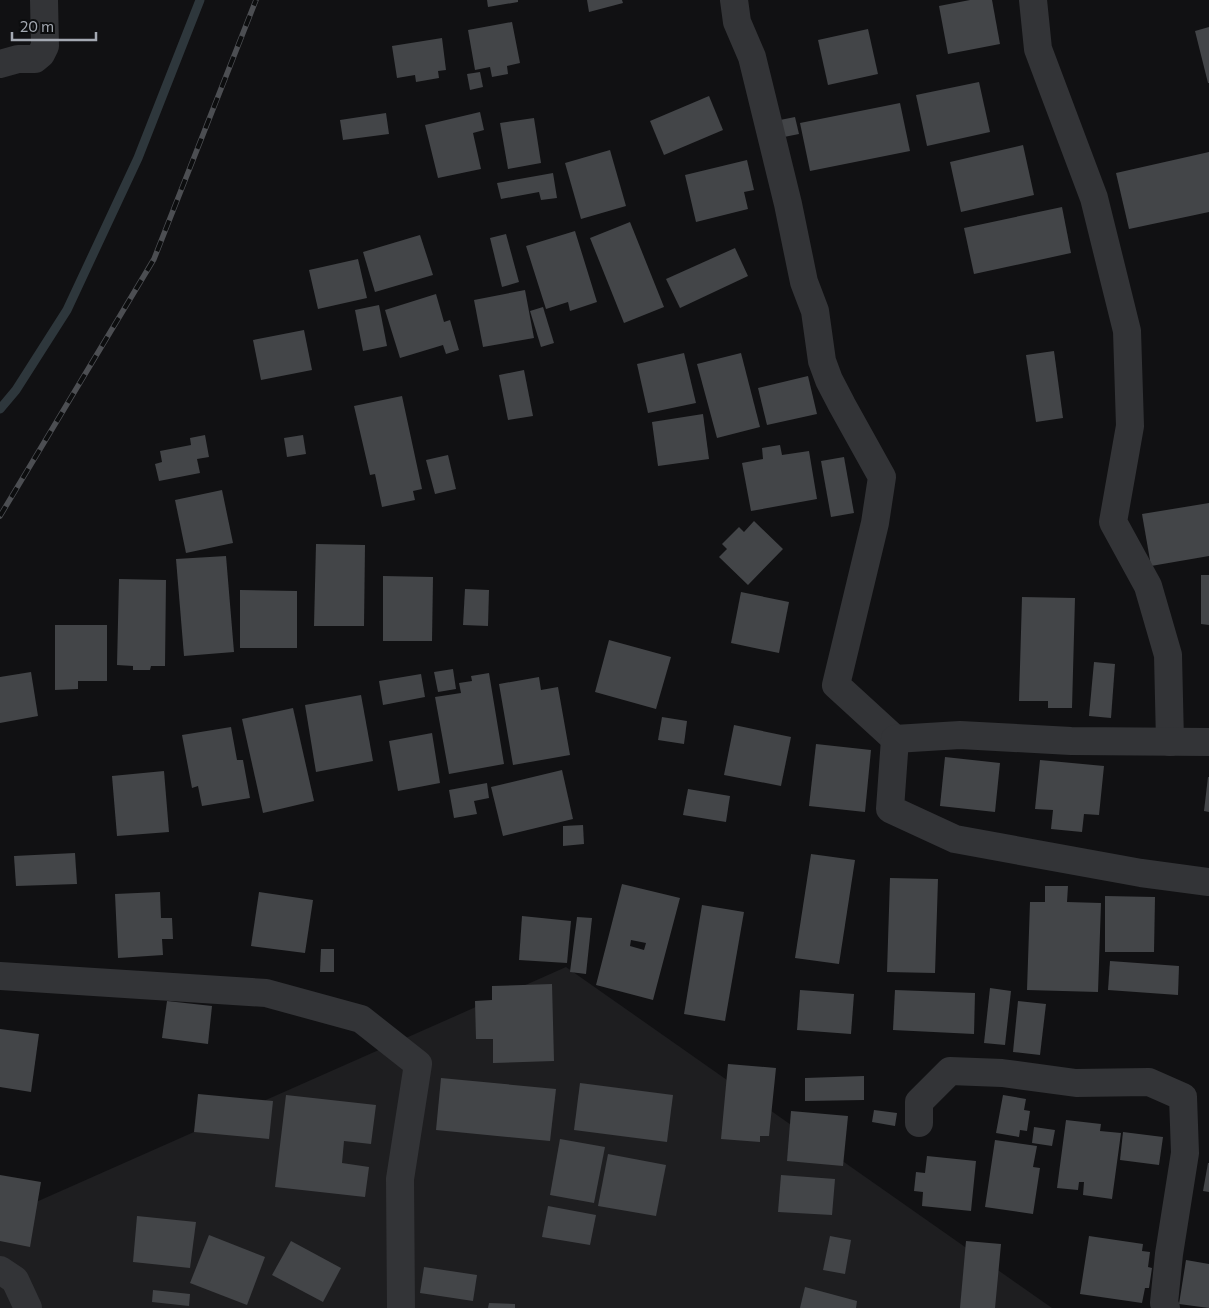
<svg xmlns="http://www.w3.org/2000/svg" width="1209" height="1308" font-family="Commissioner,sans-serif">
  <style>
    .built { fill: #1e1e20 }
    .lines { fill: none; stroke-linecap: round; stroke-linejoin: round }
    .stream { stroke: #2e373c; stroke-width: 9 }
    .building { fill: #434548; fill-rule: evenodd }
    .minor { stroke: #333437; stroke-width: 28 }
    .rail-casing { stroke: #4c4e52; stroke-width: 5.5 }
    .rail { stroke: #0c0d0e; stroke-width: 4; stroke-dasharray: 11; stroke-linecap: butt }
  </style>
  <rect width="100%" height="100%" fill="#111113"/>
  <path class="built" d="M566,967L1052,1308H0V1218Z"/>
  <g class="lines">
    <path class="stream" d="M0,409L16,390L67,310L138,158L200,0"/>
  </g>
  <g class="building">
    <path d="M487,0H518V2L488,7Z"/>
    <path d="M587,0H622L623,3L589,12Z"/>
    <path d="M970,0H992L1000,44L948,54L939,6Z"/>
    <path d="M512,22L520,63L507,66L508,74L492,77L490,67L475,70L468,30Z"/>
    <path d="M1209,27V83H1208L1195,31Z"/>
    <path d="M868,29L878,74L828,85L818,40Z"/>
    <path d="M442,38L446,70L438,71L439,78L416,82L415,75L397,78L392,46Z"/>
    <path d="M480,72L483,87L470,90L467,74Z"/>
    <path d="M979,82L990,132L927,146L916,95Z"/>
    <path d="M709,96L723,130L664,155L650,121Z"/>
    <path d="M900,103L910,151L810,171L800,123Z"/>
    <path d="M480,112L484,130L473,133L481,169L438,178L425,125Z"/>
    <path d="M386,113L389,134L343,140L340,120Z"/>
    <path d="M795,117L799,134L779,138L775,121Z"/>
    <path d="M534,118L541,163L508,169L500,123Z"/>
    <path d="M1023,145L1034,195L961,212L950,162Z"/>
    <path d="M610,150L626,206L581,219L565,163Z"/>
    <path d="M1209,152V212L1129,229L1116,173Z"/>
    <path d="M747,160L754,190L744,192L748,209L696,222L685,175Z"/>
    <path d="M553,173L557,198L541,200L539,192L501,199L497,183Z"/>
    <path d="M1062,207L1071,253L974,274L964,228Z"/>
    <path d="M630,222L664,307L624,323L590,238Z"/>
    <path d="M575,231L597,302L570,311L568,302L546,309L526,246Z"/>
    <path d="M506,234L519,282L502,287L490,238Z"/>
    <path d="M420,235L433,275L375,292L363,252Z"/>
    <path d="M735,248L748,276L680,308L666,279Z"/>
    <path d="M358,259L367,298L318,309L309,270Z"/>
    <path d="M525,290L534,338L483,347L474,300Z"/>
    <path d="M436,294L444,322L450,320L459,350L446,354L443,345L400,358L385,310Z"/>
    <path d="M379,305L387,346L363,351L355,310Z"/>
    <path d="M543,307L554,343L541,347L530,311Z"/>
    <path d="M304,330L312,370L261,380L253,340Z"/>
    <path d="M1054,351L1063,418L1036,422L1026,355Z"/>
    <path d="M684,353L696,403L648,413L637,364Z"/>
    <path d="M741,353L760,427L717,438L697,364Z"/>
    <path d="M524,370L533,416L508,420L499,375Z"/>
    <path d="M808,376L817,414L767,425L758,388Z"/>
    <path d="M402,396L422,489L413,491L415,500L382,507L375,474L370,475L354,406Z"/>
    <path d="M703,414L709,459L658,466L652,422Z"/>
    <path d="M205,435L209,457L197,459L200,473L159,481L155,464L162,462L160,451L191,445L190,438Z"/>
    <path d="M303,435L306,454L287,457L284,438Z"/>
    <path d="M780,445L782,455L809,451L817,499L751,511L742,463L763,459L762,448Z"/>
    <path d="M448,455L456,489L435,494L426,460Z"/>
    <path d="M844,457L854,513L831,517L821,461Z"/>
    <path d="M222,490L233,543L186,553L175,500Z"/>
    <path d="M1209,503V556L1151,566L1142,514Z"/>
    <path d="M754,521L783,549L748,585L719,557L727,549L722,544L739,527L744,532Z"/>
    <path d="M316,544L365,545L364,626H314Z"/>
    <path d="M226,556L234,652L184,656L176,559Z"/>
    <path d="M1201,575H1209V625L1201,624Z"/>
    <path d="M383,576L433,577L432,641H383Z"/>
    <path d="M119,579L166,580L165,666H151L150,670H133V666L117,665Z"/>
    <path d="M465,589L489,590L488,626L463,625Z"/>
    <path d="M240,590L297,591V648H240Z"/>
    <path d="M741,592L789,602L779,653L731,643Z"/>
    <path d="M1022,597L1075,598L1072,708H1048V701H1019Z"/>
    <path d="M55,625H107V681H78V689L55,690Z"/>
    <path d="M609,640L671,657L656,709L595,692Z"/>
    <path d="M1094,662L1115,664L1111,718L1089,716Z"/>
    <path d="M453,669L456,689L438,692L434,672Z"/>
    <path d="M31,672L38,716L0,723V677Z"/>
    <path d="M489,673L504,764L449,774L435,697L461,693L459,683L472,681L471,676Z"/>
    <path d="M421,674L425,697L383,705L379,681Z"/>
    <path d="M539,677L541,690L558,687L570,755L513,765L499,684Z"/>
    <path d="M361,695L373,761L316,772L305,705Z"/>
    <path d="M293,708L314,801L263,813L242,719Z"/>
    <path d="M662,717L687,721L684,744L658,740Z"/>
    <path d="M734,725L791,737L781,786L724,775Z"/>
    <path d="M231,727L237,760H243L250,798L202,806L198,786L192,788L182,735Z"/>
    <path d="M432,733L440,783L398,791L389,741Z"/>
    <path d="M816,744L871,750L865,812L809,806Z"/>
    <path d="M945,757L1000,763L995,812L940,806Z"/>
    <path d="M1040,760L1104,766L1099,815L1084,814L1082,832L1051,829L1053,810L1035,809Z"/>
    <path d="M562,770L573,819L503,836L491,787Z"/>
    <path d="M164,771L169,832L117,836L112,776Z"/>
    <path d="M1208,777H1209V812L1204,811Z"/>
    <path d="M487,783L489,798L474,801L477,814L454,818L449,790Z"/>
    <path d="M688,789L730,796L726,822L683,815Z"/>
    <path d="M583,825L584,844L563,846V826Z"/>
    <path d="M75,853L77,884L16,886L14,856Z"/>
    <path d="M811,854L855,860L839,964L795,958Z"/>
    <path d="M890,878L938,879L935,973L887,972Z"/>
    <path d="M622,884L680,898L653,1000L596,985ZM631,940L646,943L644,950L630,946Z"/>
    <path d="M1045,886H1068L1067,902L1101,903L1098,992L1027,990L1030,902H1045Z"/>
    <path d="M160,892L161,918H172L173,939H162L163,955L118,958L115,894Z"/>
    <path d="M259,892L313,900L305,953L251,946Z"/>
    <path d="M1105,896L1155,897L1154,952H1105Z"/>
    <path d="M702,905L744,912L725,1021L684,1014Z"/>
    <path d="M522,916L571,921L567,963L519,960Z"/>
    <path d="M577,917L592,918L586,974L570,972Z"/>
    <path d="M321,949H334V972H320Z"/>
    <path d="M1110,961L1179,966L1178,995L1108,990Z"/>
    <path d="M552,984L554,1061L493,1063V1039H476L475,1001L492,1000V986Z"/>
    <path d="M990,988L1011,991L1005,1045L984,1043Z"/>
    <path d="M800,990L854,994L851,1034L797,1030Z"/>
    <path d="M895,990L975,993L974,1034L893,1030Z"/>
    <path d="M167,1001L212,1006L208,1044L162,1038Z"/>
    <path d="M1018,1001L1046,1004L1040,1055L1013,1052Z"/>
    <path d="M0,1029L39,1034L31,1092L0,1087Z"/>
    <path d="M728,1064L776,1068L769,1136H760V1142L721,1139Z"/>
    <path d="M864,1076V1100L805,1101V1078Z"/>
    <path d="M441,1078L556,1089L550,1141L436,1130Z"/>
    <path d="M580,1083L673,1095L667,1142L574,1130Z"/>
    <path d="M198,1094L273,1101L269,1139L194,1132Z"/>
    <path d="M286,1095L376,1105L371,1144L344,1141L342,1163L369,1167L365,1197L275,1187Z"/>
    <path d="M1003,1095L1026,1099L1024,1110L1030,1111L1027,1131L1020,1130L1019,1137L996,1133Z"/>
    <path d="M874,1110L897,1113L895,1126L872,1122Z"/>
    <path d="M791,1111L848,1116L843,1166L787,1161Z"/>
    <path d="M1066,1120L1101,1124L1100,1131L1121,1133L1112,1199L1083,1195L1084,1182H1079L1078,1190L1057,1188Z"/>
    <path d="M1034,1127L1055,1130L1052,1146L1032,1143Z"/>
    <path d="M1123,1132L1163,1137L1159,1165L1120,1160Z"/>
    <path d="M560,1139L605,1147L594,1203L550,1195Z"/>
    <path d="M995,1140L1037,1146L1033,1167L1040,1168L1033,1214L985,1207Z"/>
    <path d="M608,1154L666,1165L656,1216L598,1206Z"/>
    <path d="M927,1156L976,1161L971,1211L922,1206L923,1192L914,1191L916,1172L925,1173Z"/>
    <path d="M1208,1163H1209V1192L1203,1191Z"/>
    <path d="M0,1175L41,1182L30,1247L0,1241Z"/>
    <path d="M781,1175L835,1179L832,1215L778,1212Z"/>
    <path d="M548,1206L596,1215L590,1245L542,1237Z"/>
    <path d="M137,1216L196,1222L190,1268L133,1262Z"/>
    <path d="M209,1235L265,1257L247,1305L190,1283Z"/>
    <path d="M830,1236L851,1240L845,1274L823,1270Z"/>
    <path d="M1089,1236L1143,1244L1142,1251L1150,1252L1148,1267L1152,1268L1149,1288H1145L1142,1303L1080,1294Z"/>
    <path d="M291,1241L341,1268L323,1302L272,1275Z"/>
    <path d="M966,1241L1001,1244L995,1308H960Z"/>
    <path d="M1186,1260L1209,1264V1308L1179,1304Z"/>
    <path d="M424,1267L477,1275L473,1301L420,1293Z"/>
    <path d="M805,1287L857,1301L856,1308H800Z"/>
    <path d="M153,1290L190,1294L189,1306L152,1302Z"/>
    <path d="M489,1303L515,1304V1308H488Z"/>
  </g>
  <g class="lines">
    <g class="minor">
      <path d="M734,0L737,22L752,57L788,204L804,282L815,311L822,361L829,380L842,405L882,477L875,523L836,685L895,739"/>
      <path d="M1033,0L1038,49L1094,198L1127,331L1130,426L1113,522L1148,586L1168,655L1170,742"/>
      <path d="M0,64L18,59H35L41,54L45,46L44,0"/>
      <path d="M1209,742L1071,741L960,735L895,739L890,809L955,839L1141,873L1209,882"/>
      <path d="M0,976L266,993L361,1019L418,1064L400,1179L401,1308"/>
      <path d="M919,1123V1102L950,1071L1002,1073L1076,1083L1149,1082L1183,1097L1185,1153L1169,1254L1164,1303L1166,1308"/>
      <path d="M0,1270L15,1280L28,1308"/>
    </g>
    <g class="rail-casing">
      <path id="rail" d="M0,516L154,259L256,0"/>
    </g>
    <use href="#rail" class="rail"/>
  </g>
  <path d="M12 32v8h84v-8" fill="none" stroke="#a4a9b2" stroke-width="2.5"/>
  <text x="20" y="32" font-size="15" fill="#a4a9b2" stroke="#0c0d0e" stroke-width="4" paint-order="stroke">20 m</text>
</svg>
